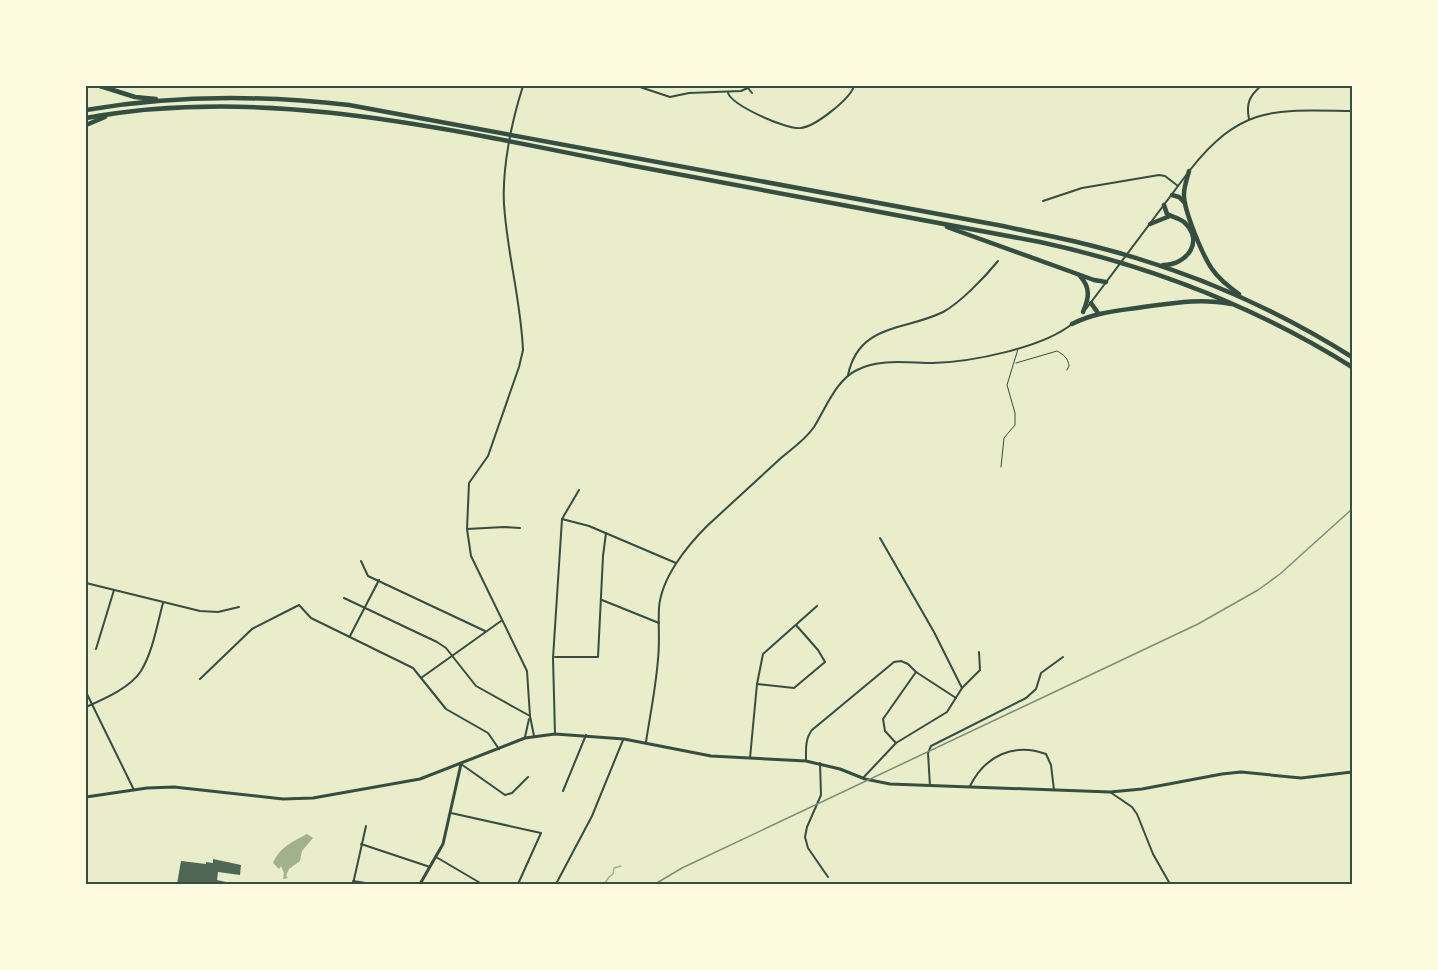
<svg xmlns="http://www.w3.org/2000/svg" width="1438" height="970" font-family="'Source Sans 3',sans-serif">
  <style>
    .water { fill: #a3b18a }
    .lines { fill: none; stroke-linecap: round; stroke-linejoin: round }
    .stream { stroke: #a3b18a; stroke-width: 1.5 }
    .building { fill: #4f6655 }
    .service { stroke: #344e41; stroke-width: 1 }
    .minor { stroke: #344e41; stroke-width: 2 }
    .tertiary { stroke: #344e41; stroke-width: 2 }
    .secondary { stroke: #344e41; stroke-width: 3 }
    .motorway { stroke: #344e41; stroke-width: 4.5 }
    .rail { stroke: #7c8e77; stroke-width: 1.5 }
    .neatline { fill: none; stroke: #344e41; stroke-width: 2 }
  </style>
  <rect width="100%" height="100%" fill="#e9edc9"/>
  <path class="water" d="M307,834L313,838L302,851L300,861L289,869L286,876L288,878L283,879L284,873L281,866L279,869L273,863C280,847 292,842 307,834Z"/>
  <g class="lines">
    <path class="stream" d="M604,884L609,877L613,874L614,868L621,866"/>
  </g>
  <path class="building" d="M213,859L241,865L240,875L218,872L217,880L226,882V884H177L181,861L206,864V862L213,863Z"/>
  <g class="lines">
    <g class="service">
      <path d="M1016,363L1057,351C1064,355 1068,358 1069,366L1067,370"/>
      <path d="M1001,467L1004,438L1015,425V413L1007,385L1018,349"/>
    </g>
    <g class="minor">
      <path d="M523,86C512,120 502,167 504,204C507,253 521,301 523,350L519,367L488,456L469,483L467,529L471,556L527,671L530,716L534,736"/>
      <path d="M637,86L670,97L689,93L741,91L752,86"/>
      <path d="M748,88L752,93"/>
      <path d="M728,93C733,106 787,130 801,128C816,126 850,99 854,86"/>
      <path d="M1043,201L1082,188L1159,175L1165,176L1178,186"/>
      <path d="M848,375C859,323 905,331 943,312C960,303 985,277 998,261"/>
      <path d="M562,519L589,526L676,563"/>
      <path d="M467,529L504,527L520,528"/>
      <path d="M880,538L934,632L962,688"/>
      <path d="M361,561L368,576L485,631"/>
      <path d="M86,583L200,611L218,612L239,607"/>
      <path d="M344,598L437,642L446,648L476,686L530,716"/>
      <path d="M602,600L659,623"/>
      <path d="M350,636L379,580"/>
      <path d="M96,649L114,590"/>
      <path d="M555,657H598L603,556L606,533"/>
      <path d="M421,678L501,621"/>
      <path d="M200,679L252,629L299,605L311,618L413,668L446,709L488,733L499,749"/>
      <path d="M757,684L794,688L825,662L818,650L796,625"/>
      <path d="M86,692L134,790"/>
      <path d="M86,707C104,699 130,688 141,671C153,651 157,625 163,603"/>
      <path d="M555,734L553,658L562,519L579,490"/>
      <path d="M525,737L529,719"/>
      <path d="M896,743L885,731L883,719L916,672"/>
      <path d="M750,758L757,684L763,654L817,606"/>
      <path d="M806,761C806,749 805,739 812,730L894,662L901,661L908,664L916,672L956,698"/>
      <path d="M820,763L821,795L807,827L805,837L808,848L828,877"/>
      <path d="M461,764L505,795L512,793L528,777"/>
      <path d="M1352,772V764"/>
      <path d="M863,778L896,743L947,712L962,688L980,670L979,652"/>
      <path d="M930,786L928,753L931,746L1026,698L1036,689L1041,673L1063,657"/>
      <path d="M970,786C985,756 1014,742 1046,754L1051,765L1054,790"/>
      <path d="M563,791L586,735"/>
      <path d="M451,813L541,833L518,884"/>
      <path d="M361,844L430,867"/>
      <path d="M436,857L482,884"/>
      <path d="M353,881L372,884"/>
      <path d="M353,884L366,826"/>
      <path d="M556,884L592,816L623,740"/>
    </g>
    <g class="tertiary">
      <path d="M1249,119C1246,104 1249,96 1261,86"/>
      <path d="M1190,170C1242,104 1276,110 1352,111"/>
      <path d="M1086,309L1187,174"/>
      <path d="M646,742C650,715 656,687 658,659C660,642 658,625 659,608C661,578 687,546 707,526C732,503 756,481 781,458C793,448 805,440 814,427C826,408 836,380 857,370C880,358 909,363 933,363C971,362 1042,348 1072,324"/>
      <path d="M1110,792L1132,807L1137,814L1153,854L1170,884"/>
    </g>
    <g class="secondary">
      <path d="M86,797L147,788L174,787L283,799L313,798L420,779L525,738L555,734L624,739L711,756L806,761L840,769L865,779L890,784L1110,792L1142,789L1222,774L1241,772L1301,778L1352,772"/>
      <path d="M420,884L443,844L461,764"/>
    </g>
    <g class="motorway">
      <path d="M100,86L135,97L156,99"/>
      <path d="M86,110C173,95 261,95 349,105L1003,226C1033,233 1063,238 1093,246C1184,269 1273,307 1352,357"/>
      <path d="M86,118C269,85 449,130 629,165C766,191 903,216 1040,242C1151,266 1256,307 1352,367"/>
      <path d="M86,125L105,117"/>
      <path d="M1189,171C1187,179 1184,187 1184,194C1183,209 1203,256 1212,269C1219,279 1229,287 1239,294"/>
      <path d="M1172,195L1179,197L1185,203"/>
      <path d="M1150,224L1170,216"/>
      <path d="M947,227L1094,280L1106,282"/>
      <path d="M1163,265C1187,265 1205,241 1184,222C1179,218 1172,217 1167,214L1164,205"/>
      <path d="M1080,276C1091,288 1089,298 1083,312"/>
      <path d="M1091,303L1098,313"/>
      <path d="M1072,324C1095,312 1118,311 1143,307C1173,303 1201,298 1231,304"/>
    </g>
    <path class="rail" d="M655,884L682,868L1198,624L1258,590L1280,574L1352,509"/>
  </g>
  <rect width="1438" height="970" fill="none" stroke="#fefae0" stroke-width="174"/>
  <rect x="87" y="87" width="1264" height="796" class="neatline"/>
</svg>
